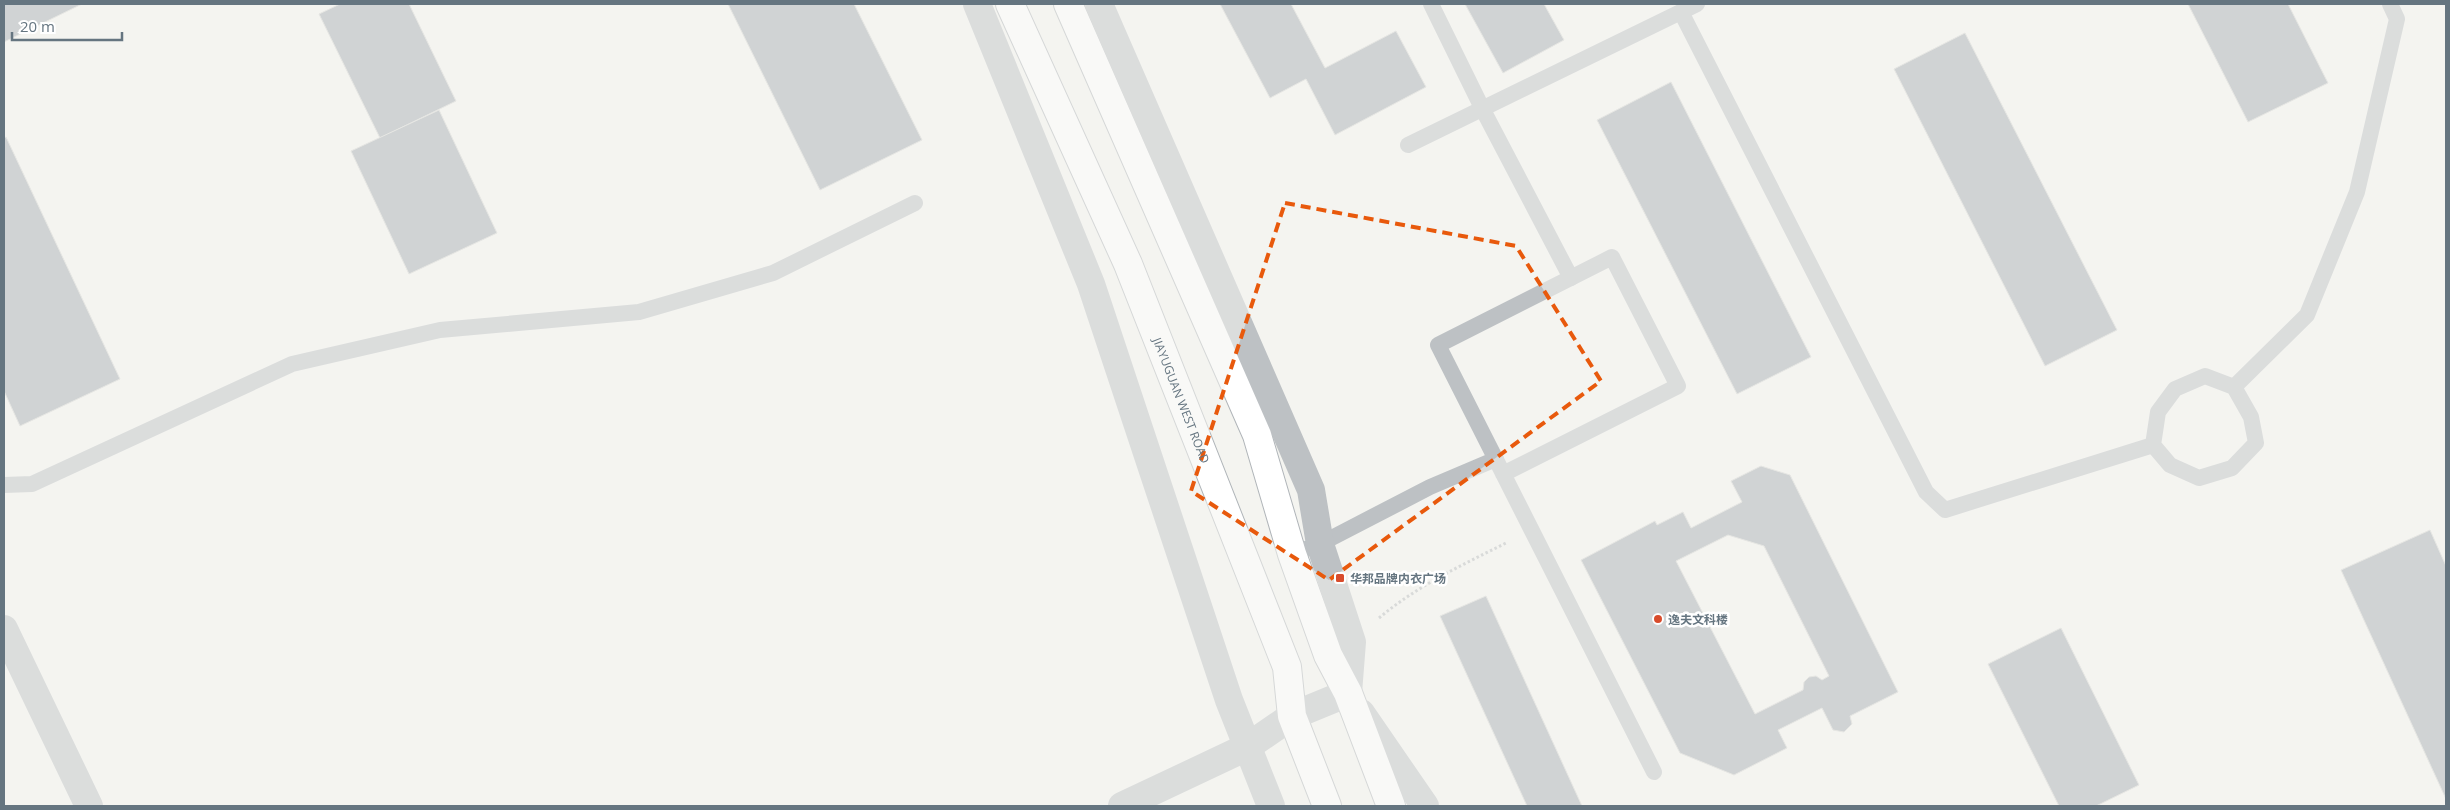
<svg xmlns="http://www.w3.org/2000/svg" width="2450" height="810" font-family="'Open Sans','Noto Sans SC',sans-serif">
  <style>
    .building { fill: #a4acb1; stroke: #d5d5d3; fill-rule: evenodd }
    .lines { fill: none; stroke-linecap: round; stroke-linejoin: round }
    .secondary-casing { stroke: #b0b5b9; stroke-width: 30 }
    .path { stroke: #b7babc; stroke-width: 3; stroke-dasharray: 2.5 2.5; stroke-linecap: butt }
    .lane { stroke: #bdc1c4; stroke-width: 16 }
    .street { stroke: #bdc1c4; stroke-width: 28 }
    .secondary { stroke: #fff; stroke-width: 28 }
    .marked { fill: none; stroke: #e8590c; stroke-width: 4; stroke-dasharray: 10 6; stroke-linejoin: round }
    .poi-dot { fill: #d84c2c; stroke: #fff; stroke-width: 2 }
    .labels { text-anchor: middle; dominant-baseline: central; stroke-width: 5; stroke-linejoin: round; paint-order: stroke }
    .street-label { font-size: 12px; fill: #657580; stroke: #fff }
    .poi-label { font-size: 12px; font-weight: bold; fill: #657580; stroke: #fff; text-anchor: start }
  </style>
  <rect width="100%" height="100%" fill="#f4f4f0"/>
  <g class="building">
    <path d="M4,4H82L4,42Z"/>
    <path d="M340,4H409L456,101L380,138L319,14Z"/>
    <path d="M728,4H854L922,140L820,190Z"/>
    <path d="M1220,4H1291L1325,68L1396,31L1426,87L1335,135L1306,79L1270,98Z"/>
    <path d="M1465,4H1544L1564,40L1503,73Z"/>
    <path d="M2188,4H2288L2328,83L2248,122Z"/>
    <path d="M1965,33L2117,330L2045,366L1894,69Z"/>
    <path d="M1671,82L1811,357L1737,394L1597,120Z"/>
    <path d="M439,110L497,233L409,274L351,151Z"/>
    <path d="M6,137L120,379L20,426L4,391V138Z"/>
    <path d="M1761,466L1790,475L1898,692L1850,716L1852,724L1844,732L1833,730L1822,708L1778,730L1787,748L1734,775L1680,753L1581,560L1655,521L1657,525L1683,512L1691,528L1742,502L1731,481ZM1728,535L1764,546L1829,676L1822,680L1816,676L1809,677L1804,682L1803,690L1755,714L1676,561Z"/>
    <path d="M2430,530L2446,566V799L2341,570Z"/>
    <path d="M1486,596L1582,806H1527L1440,616Z"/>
    <path d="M2061,628L2139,785L2096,806H2059L1988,664Z"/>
  </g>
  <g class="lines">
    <g class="secondary-casing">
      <g id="secondary">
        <path id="s1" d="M1010,4L1128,264L1287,667L1292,716L1327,806"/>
        <path d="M1068,4L1257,435L1292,554L1328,655L1348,693L1391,806"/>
      </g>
    </g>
    <path class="path" d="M1379,618C1417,586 1462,565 1506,543"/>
    <g class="lane">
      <path d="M1431,4L1483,110L1571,278"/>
      <path d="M1681,12L1926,492L1945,510L2153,445L2170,465L2199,478L2232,468L2256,443L2251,417L2234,387L2205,376L2175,389L2158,412L2153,445"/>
      <path d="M1408,145L1697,4"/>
      <path d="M2234,387L2307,315L2357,192L2397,19L2390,4"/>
      <path d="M1503,474L1678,386L1612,257L1438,345C1510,487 1582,630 1654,772"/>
      <path d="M4,485L32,484L292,364L440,330L639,312L773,273L915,203"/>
      <path d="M1292,554L1320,544L1430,487L1496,459"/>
    </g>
    <g class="street">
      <path d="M977,4L1091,284L1229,700L1271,806"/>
      <path d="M1099,4L1311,490L1320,544L1352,642L1348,693"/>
      <path d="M4,629L89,806"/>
      <path d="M1361,713L1425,806"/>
      <path d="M1122,806L1247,747L1292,716L1348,693"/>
    </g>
    <use href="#secondary" class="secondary"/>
  </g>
  <path d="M0 0H2450V810H0ZM1285,203L1516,246L1601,381L1329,580L1191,491Z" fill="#f4f4f0" fill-opacity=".55" fill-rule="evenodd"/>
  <path class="marked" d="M1285,203L1516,246L1601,381L1329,580L1191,491Z"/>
  <g class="poi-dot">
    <rect x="1335" y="573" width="10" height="10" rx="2.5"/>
    <circle cx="1658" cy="619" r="5"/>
  </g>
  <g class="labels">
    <g class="street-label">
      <text stroke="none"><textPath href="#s1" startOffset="432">JIAYUGUAN WEST ROAD</textPath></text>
    </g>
    <g class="poi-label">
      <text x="1350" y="578">华邦品牌内衣广场</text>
      <text x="1668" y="619">逸夫文科楼</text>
    </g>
  </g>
  <rect width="2450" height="810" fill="none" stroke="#657580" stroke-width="10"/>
  <path d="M12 32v8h110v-8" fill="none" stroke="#657580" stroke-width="2.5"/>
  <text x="20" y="32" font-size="15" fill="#657580" stroke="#ffffff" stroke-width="4" paint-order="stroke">20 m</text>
</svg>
